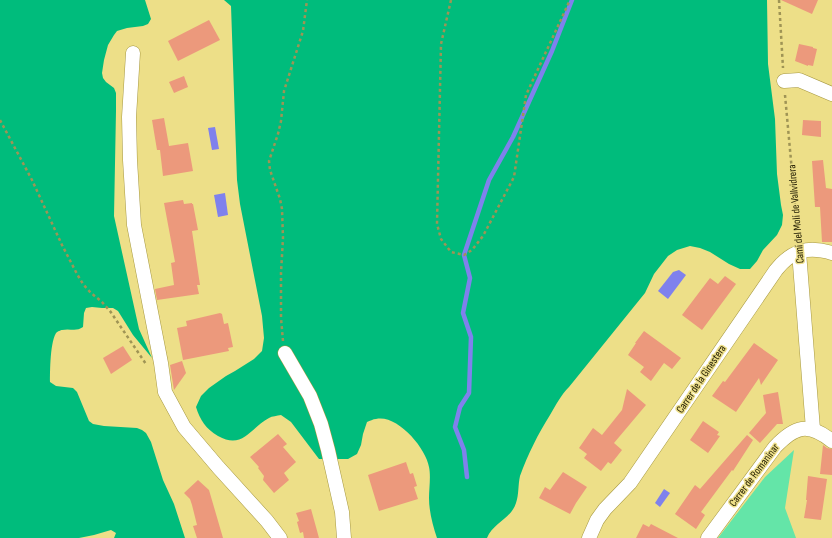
<svg xmlns="http://www.w3.org/2000/svg" width="832" height="538" font-family="'Sofia Sans Condensed',sans-serif">
  <style>
    .green { fill: #64e5a8 }
    .forest { fill: #00bc7c }
    .water { fill: #7f81ed }
    .lines { fill: none; stroke-linecap: round; stroke-linejoin: round }
    .stream { stroke: #7f81ed; stroke-width: 4.5 }
    .building { fill: #ec997c }
    .minor-casing { stroke: #a79942; stroke-width: 15 }
    .path { stroke: #9f9455; stroke-width: 2.5; stroke-dasharray: 3 3; stroke-linecap: butt }
    .minor { stroke: #fff; stroke-width: 14 }
    .labels { text-anchor: middle; dominant-baseline: central; stroke-width: 3; stroke-linejoin: round; paint-order: stroke }
    .street-label { font-size: 11px; fill: #221d03; stroke: #eddf88 }
  </style>
  <rect width="100%" height="100%" fill="#eddf88"/>
  <path class="green" d="M794,450L785,508L796,538H718L765,477Z"/>
  <g class="forest">
    <path d="M0,0H145L151,19L148,24L143,26L127,28L117,31L114,35L108,45L104,60L102,73L103,78L106,82L114,88L116,93V111L114,216L139,329L152,358L133,335L118,311L113,308H102L92,307L86,308L84,313L83,327C76,332 70,328 62,330C61,330 57,332 57,332C50,339 50,373 50,382L56,386L73,388L77,392L89,421L93,424L104,426L137,428L142,430L146,433L151,442L163,480L174,504L185,538H114L116,533L111,530L94,535L79,538H0Z"/>
    <path d="M224,0H767L768,64L775,119L777,174L781,205L783,215L782,225L777,235L763,250L757,261L750,269H740L729,264L710,252L700,248L690,246L677,250L668,256L654,274L645,293L569,387C561,395 556,405 550,415C538,434 528,454 520,476C518,484 519,495 516,503C511,519 493,523 487,538H437C433,526 429,512 429,498C429,489 431,476 429,467C426,448 397,414 376,419C373,419 370,421 367,422L363,434L361,445L357,454L348,459H319L291,422L281,415C277,416 272,416 269,418C250,428 243,450 218,436C206,429 200,420 196,407L201,396L209,388L226,376L235,371L254,359L262,351L264,338L262,316L240,204L237,180L231,6Z"/>
  </g>
  <g class="water">
    <path d="M215,127L219,149L212,150L208,128Z"/>
    <path d="M225,193L228,215L218,217L214,195Z"/>
    <path d="M679,270L686,275L668,299L658,291L673,272Z"/>
    <path d="M664,489L670,493L660,507L655,503Z"/>
  </g>
  <g class="lines">
    <path class="stream" d="M467,477L464,450L455,427L460,407L469,393L471,337L463,313L470,278L464,255L489,180L513,137L552,51L572,0"/>
  </g>
  <g class="building">
    <path d="M781,0H818L812,14Z"/>
    <path d="M209,20L220,40L178,61L168,41Z"/>
    <path d="M799,44L813,47V48L817,49L813,66L808,65V66L795,61Z"/>
    <path d="M184,76L188,87L174,93L169,82Z"/>
    <path d="M164,118L169,146L188,143L193,171L163,176L160,150H157L152,120Z"/>
    <path d="M803,120L821,121V137L802,135Z"/>
    <path d="M823,160L826,188L832,189V242H822L820,207H815L812,161Z"/>
    <path d="M183,200L184,204L192,203V204H193L198,230L192,231L200,285H197L199,294L157,300L155,289L174,285L171,263L175,262L164,203Z"/>
    <path d="M725,276L736,284L702,330L682,315L710,278L718,284Z"/>
    <path d="M220,313L222,314L224,324L228,323L233,347L228,348L229,351L183,360L177,328L187,326L186,321Z"/>
    <path d="M644,331L681,358L672,369L664,363L651,381L640,372L644,367L628,355L636,343H635Z"/>
    <path d="M754,343L778,360L761,385L759,378L736,412L712,396L723,381L725,382Z"/>
    <path d="M123,346L132,360L111,374L103,358Z"/>
    <path d="M182,361L186,373L174,390L170,365Z"/>
    <path d="M627,389L646,405L614,443L622,450L611,464L608,462L601,471L584,458L587,454L579,448L593,428L602,435L622,410Z"/>
    <path d="M778,392L783,424H777L760,443L749,433L766,413L763,395Z"/>
    <path d="M703,421L719,432L717,435L720,436L708,453L690,440Z"/>
    <path d="M278,434L287,444L283,447L296,462L284,473L289,480L274,493L263,480L264,476L258,468L259,467L250,457Z"/>
    <path d="M747,435L753,440L733,471L732,470L701,512L705,515L696,529L675,514L695,485L700,489Z"/>
    <path d="M823,445L827,448L832,449V475L820,474Z"/>
    <path d="M406,462L410,474L413,473L417,486L414,487L418,499L379,511L368,475Z"/>
    <path d="M563,472L587,487L576,503L570,514L539,498L545,487L550,490Z"/>
    <path d="M808,476L827,479L821,520L804,518L807,500H806Z"/>
    <path d="M198,480L209,490L223,538H197L193,526L197,525L192,505L190,499L184,493Z"/>
    <path d="M311,509L316,527L319,538H304L303,532L300,533L297,522L299,521L296,513Z"/>
    <path d="M643,524L649,527L651,524L678,538H636Z"/>
  </g>
  <g class="lines">
    <g class="minor-casing">
      <g id="minor">
        <path d="M133,53L129,117L130,160L134,225L161,363L165,392L184,427L218,467L267,521L280,538"/>
        <path d="M784,81L799,80L832,94"/>
        <path d="M799,252L813,429"/>
        <path d="M285,353L310,396L321,424L328,450L342,512L344,538"/>
        <path d="M589,538L597,520L605,509L630,483L776,270C792,250 808,246 832,253"/>
        <path d="M708,538L775,447C795,426 808,422 832,441"/>
      </g>
    </g>
    <g class="path">
      <path d="M451,0L441,44L437,224L441,239L451,252L464,255L472,250L483,236L514,177L526,95L570,0"/>
      <path d="M779,0L783,68"/>
      <path d="M785,95L798,237"/>
      <path d="M0,120L32,180L62,245L77,274L83,284L91,293L101,301L110,311L146,364"/>
      <path d="M283,341L281,318V273L283,238L282,209L280,199L270,170L269,161L278,134L281,121L284,91L303,31L307,0"/>
    </g>
    <use href="#minor" class="minor"/>
  </g>
  <g class="labels">
    <g class="street-label">
      <text transform="translate(796 214) rotate(-95)">Camí del Molí de Vallvidrera</text>
      <text transform="translate(701 379) rotate(-56)">Carrer de la Ginestera</text>
      <text transform="translate(754 475) rotate(-53)">Carrer de Romaninar</text>
    </g>
  </g>
</svg>
